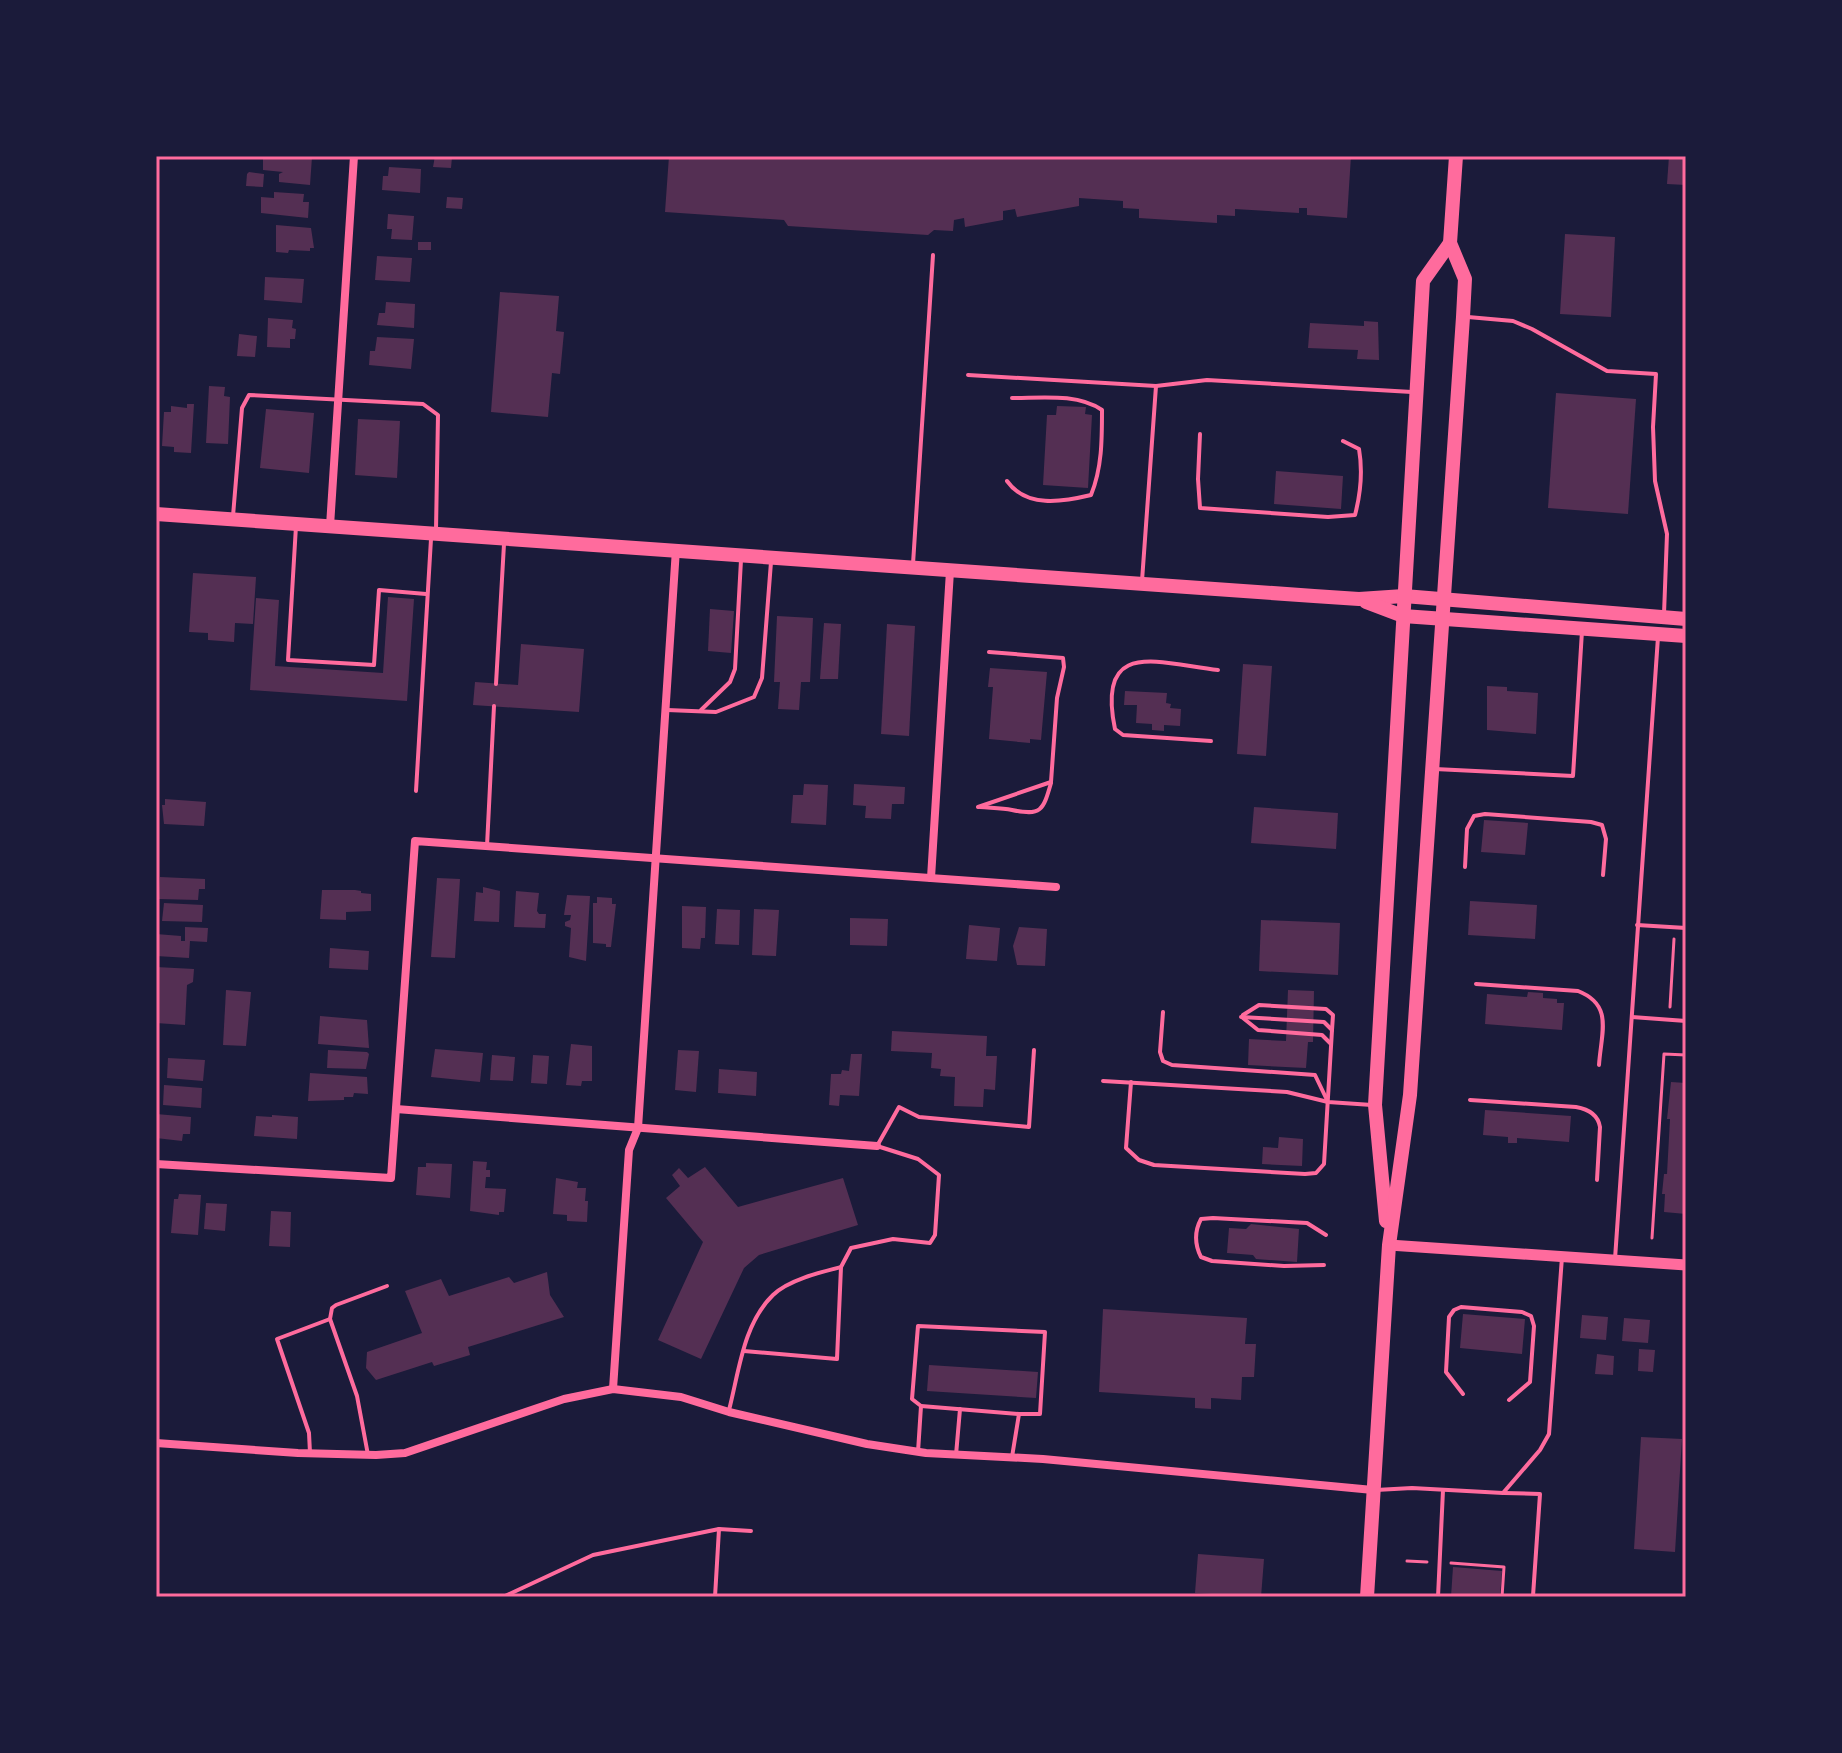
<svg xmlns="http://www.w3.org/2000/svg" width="1842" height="1753" font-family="'Zilla Slab',serif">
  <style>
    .building { fill: #542f53 }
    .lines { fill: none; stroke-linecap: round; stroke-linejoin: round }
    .path { stroke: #ff6b9d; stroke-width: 3 }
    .service { stroke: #ff6b9d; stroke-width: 4 }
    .minor { stroke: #ff6b9d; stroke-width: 8 }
    .tertiary { stroke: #ff6b9d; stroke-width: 11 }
    .primary { stroke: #ff6b9d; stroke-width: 14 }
    .neatline { fill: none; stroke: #ff6b9d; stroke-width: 3 }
  </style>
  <rect width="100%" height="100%" fill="#1b1b3a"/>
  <g class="building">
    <path d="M263,156L312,157L310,185L279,182V174L283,172L263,170Z"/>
    <path d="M435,156L452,157L451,168L433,167Z"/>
    <path d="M669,156H1351L1347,218L1307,215V208H1299V213L1235,209V216L1217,215V223L1139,218V209L1123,208V201L1079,198V206L1017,217L1015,209L1003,211V220L965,227L964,218L954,220L953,231L934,230L928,235L788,226L784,220L665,212Z"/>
    <path d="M1669,156H1686V185L1667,184Z"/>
    <path d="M389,167L421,169L420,193L382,190L383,176H388Z"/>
    <path d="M249,172L264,174L263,187L246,186L247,174Z"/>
    <path d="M274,192L304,194L303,202H309L308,218L261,213V197L274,198Z"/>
    <path d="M447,197L463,198L462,209L446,208Z"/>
    <path d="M388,214L414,216L412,240L391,239L392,229H387Z"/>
    <path d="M276,225L311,228L314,248H310V251L289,250L288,253L276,252Z"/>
    <path d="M1565,234L1615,237L1611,317L1560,314Z"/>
    <rect x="418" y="242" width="13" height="8"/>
    <path d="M377,256L412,258L410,282L375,280Z"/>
    <path d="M265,277L304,279L302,303L264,300Z"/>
    <path d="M500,292L559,296L556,331L564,332L560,374L552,373L548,417L491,412Z"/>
    <path d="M386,302L415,304L414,328L377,325L379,313H385Z"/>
    <path d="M268,318L293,320L292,328L296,329L295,339H290V348L267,347Z"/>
    <path d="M1364,321L1378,322L1379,360L1357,359L1358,350L1308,348L1310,323L1364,326Z"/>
    <path d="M239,334L257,336L255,357L237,356Z"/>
    <path d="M377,337L414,339L411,369L369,365L370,351H375Z"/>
    <path d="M209,386L225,387L224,396L230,397L228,444L206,443Z"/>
    <path d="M1556,393L1636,399L1628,514L1548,508Z"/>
    <path d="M187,404H194L191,453L174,452V447L162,446L164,412H171V406L187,408Z"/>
    <path d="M1057,406L1086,407L1085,414L1092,415L1088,488L1043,485L1047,415H1056Z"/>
    <path d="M266,409L314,413L309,473L260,468Z"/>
    <path d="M358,419L400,421L397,478L355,475Z"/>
    <path d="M1276,471L1343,476L1341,509L1274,504Z"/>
    <path d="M193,573L256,577L253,624L235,623L234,642L208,640V633L189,632Z"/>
    <path d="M388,597L414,599L407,701L250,690L256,598L279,600L275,666L383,673Z"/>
    <path d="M710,609L734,611L731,653L708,651Z"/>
    <path d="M777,616L813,618L810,682H801L799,710L778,709L780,682H774Z"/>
    <path d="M824,623L841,624L838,679H820Z"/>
    <path d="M887,624L915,626L909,736L881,734Z"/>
    <path d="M521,644L584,649L579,712L473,705L475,682L518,685Z"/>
    <path d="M1243,664L1272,666L1266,756L1237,754Z"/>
    <path d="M990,668L1047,672L1041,740L1030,739V743L989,739L993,687H988Z"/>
    <path d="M1487,686L1507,687V691L1538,693L1536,734L1487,730Z"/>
    <path d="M1125,691L1167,693L1166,703L1171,704L1170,708L1181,709L1180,726L1164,725V731L1152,730V724L1136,723L1137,705H1124Z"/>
    <path d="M804,784L828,785L826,825L791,823L793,795H803Z"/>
    <path d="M854,784L905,787L904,804H892L891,819L865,818L866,806L853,805Z"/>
    <path d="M165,799L206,802L204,826L164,824L162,805H165Z"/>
    <path d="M1254,807L1338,813L1336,849L1251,843Z"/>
    <path d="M1484,820L1528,823L1525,855L1481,852Z"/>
    <path d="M160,877L205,879V889H199L198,900L159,899Z"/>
    <path d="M437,878L460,879L455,958L431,957Z"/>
    <path d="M483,887L500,891L499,922L474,921L476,892L483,893Z"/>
    <path d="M322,890H355L361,891V893L371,894V911L346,912V920L320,919Z"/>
    <path d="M516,891L539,893L537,911L539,914H546L545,928L514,927Z"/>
    <path d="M567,895L590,896L586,961L569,957L571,928L565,926V922L570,920L571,915H564Z"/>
    <path d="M597,897L612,898V904H616L611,947H606V944L593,943V903H597Z"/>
    <path d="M1470,901L1537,905L1535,939L1468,935Z"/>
    <path d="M164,903L203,905L202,922L162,921Z"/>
    <path d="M682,906L706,907L705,938H701L700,949L682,948Z"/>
    <path d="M717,909L740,910L739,945L715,944Z"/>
    <path d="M754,909L779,910L776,956L752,955Z"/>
    <path d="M850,918L888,919L887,946L850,945Z"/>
    <path d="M1261,920L1340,923L1338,975L1259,971Z"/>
    <path d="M969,925L1000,928L997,961L966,959Z"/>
    <path d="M185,927L208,928L207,942L190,941L189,958L156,956V934L181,936V941H185Z"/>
    <path d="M1019,927L1047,929L1045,966L1017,965L1013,946Z"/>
    <path d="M330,948L369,951L368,970L329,968Z"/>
    <path d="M156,967L194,969L193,982L187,985L185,1025L156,1023Z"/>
    <path d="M226,990L251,992L246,1046L223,1045Z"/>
    <path d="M1288,990L1314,991L1313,1042H1308L1306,1068L1248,1065L1249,1039L1286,1041Z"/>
    <path d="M1528,992L1543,993V998L1557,999V1003H1564L1562,1030L1485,1024L1487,994L1527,997Z"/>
    <path d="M320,1016L367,1020L369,1048L318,1044Z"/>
    <path d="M892,1031L987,1036L986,1056H997L995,1090L984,1089L983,1107L954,1106L955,1077L940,1076L941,1069L931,1068L932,1053L891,1051Z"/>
    <path d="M571,1044L592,1046V1081H582L581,1086L566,1085Z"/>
    <path d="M435,1049L483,1053L480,1082L431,1077Z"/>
    <path d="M328,1050L367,1052L369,1054L366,1069L327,1068Z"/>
    <path d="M678,1050L699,1051L696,1092L675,1090Z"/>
    <path d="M851,1054H862L859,1096L840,1095L839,1106L829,1105L831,1074H841L842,1070L849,1071Z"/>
    <path d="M492,1055L515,1057L513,1081L490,1080Z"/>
    <path d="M533,1055L549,1056L547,1084L531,1083Z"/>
    <path d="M168,1058L205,1060L203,1081L167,1078Z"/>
    <path d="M719,1069L757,1072L756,1096L718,1093Z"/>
    <path d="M310,1073L367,1077L368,1094L354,1093L353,1097H344V1100L308,1101Z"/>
    <path d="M1671,1082L1686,1083V1214L1664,1212L1665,1194H1662L1664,1174H1667L1670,1119H1667Z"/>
    <path d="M164,1085L202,1088L201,1108L163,1105Z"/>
    <path d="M1485,1110L1571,1116L1569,1142L1517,1138V1143H1508V1137L1483,1135Z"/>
    <path d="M156,1114L191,1117L190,1134H183L182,1141L156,1138Z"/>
    <path d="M272,1115L298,1117L297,1139L254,1136L256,1116L272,1117Z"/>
    <path d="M1279,1137L1303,1139L1302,1166L1262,1164L1263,1147L1278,1148Z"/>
    <path d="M473,1161L487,1162L486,1170H490V1177H486L485,1188L506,1189L504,1212H499V1215L470,1211Z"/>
    <path d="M426,1163L452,1164L450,1198L416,1195L418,1167H426Z"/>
    <path d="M705,1167L738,1207L843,1178L858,1225L759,1255L744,1268L701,1359L658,1340L703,1242L666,1198L680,1186L672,1175L679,1168L688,1178Z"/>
    <path d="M556,1178L578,1182L577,1188H586L585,1201H588L587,1222L567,1221V1215L553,1214Z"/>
    <path d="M179,1194L201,1195L198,1235L171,1233L174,1199H178Z"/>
    <path d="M206,1203L227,1204L225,1231L204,1229Z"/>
    <path d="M271,1211L291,1212L290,1247L269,1246Z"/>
    <path d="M1251,1224L1299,1229L1297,1262L1256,1259L1253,1255L1227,1253L1229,1228L1246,1229Z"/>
    <path d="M547,1272L550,1295L564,1317L468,1347L470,1355L434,1366L432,1362L376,1380L366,1368L367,1352L422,1333L405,1291L441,1279L449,1296L509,1277L514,1283Z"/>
    <path d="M1103,1309L1247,1318L1245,1344H1256L1254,1377H1242L1241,1400L1211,1398V1409L1195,1408V1398L1099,1392Z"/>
    <path d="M1463,1314L1525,1319L1522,1354L1460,1348Z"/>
    <path d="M1582,1315L1608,1317L1606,1340L1580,1338Z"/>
    <path d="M1624,1318L1650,1320L1648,1343L1622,1341Z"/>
    <path d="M1639,1349L1655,1350L1653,1372L1638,1371Z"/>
    <path d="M1597,1354L1614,1356L1613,1375L1595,1374Z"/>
    <path d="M929,1365L1038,1372L1036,1398L927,1391Z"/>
    <path d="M1641,1437L1682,1439L1675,1552L1634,1549Z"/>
    <path d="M1198,1554L1264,1559L1261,1597L1195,1593Z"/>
    <path d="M1453,1567L1502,1571L1500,1597H1451Z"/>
  </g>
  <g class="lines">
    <g class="path">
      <path d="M1670,1007L1674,939"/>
      <path d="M1652,1238L1664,1054L1686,1055"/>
      <path d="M1407,1561L1427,1562"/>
      <path d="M1451,1563L1504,1567L1502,1597"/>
    </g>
    <g class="service">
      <path d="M1468,317L1513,321L1532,329L1607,371L1656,374L1653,427L1655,481L1667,534L1664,614"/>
      <path d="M968,375L1156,386L1207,380L1412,392"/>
      <path d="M1200,434L1198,479L1200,508L1328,517L1355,515C1361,492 1363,472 1359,449L1343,441"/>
      <path d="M1007,481C1026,508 1062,502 1091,495C1102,468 1102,440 1102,410C1077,393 1041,398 1012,398"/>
      <path d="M233,516L242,408L249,395L423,404L438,415L436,530"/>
      <path d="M296,526L288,660L374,665L379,590L426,594"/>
      <path d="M913,564L933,255"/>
      <path d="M1142,581L1156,386"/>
      <path d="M496,684L504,544"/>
      <path d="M667,710L716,712L754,697L762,678L771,562"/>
      <path d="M701,710L730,682L735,669L741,560"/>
      <path d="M1211,741L1123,735L1115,729C1096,638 1158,663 1218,670"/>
      <path d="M1435,769L1573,776L1582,631"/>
      <path d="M416,791L431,539"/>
      <path d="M978,807L1051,782L1057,698L1064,667L1063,658L989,652"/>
      <path d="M980,807C991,808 1002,808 1012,810C1041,816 1043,811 1051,783"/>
      <path d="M487,846L494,706"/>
      <path d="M1465,867L1467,829L1474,816L1485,814L1591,822L1602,825L1606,839L1603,875"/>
      <path d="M1637,925L1686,928"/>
      <path d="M1476,984L1578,991C1614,1005 1601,1033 1599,1065"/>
      <path d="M1163,1012L1160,1052L1163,1061L1172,1065L1315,1075L1327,1100"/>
      <path d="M1243,1015L1259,1005L1326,1009L1333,1015L1332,1030"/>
      <path d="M1632,1017L1686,1021"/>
      <path d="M1243,1018L1258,1030L1322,1035L1330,1043"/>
      <path d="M1103,1081L1287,1092L1328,1102L1372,1105"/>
      <path d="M1131,1082L1126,1148L1139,1160L1154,1165L1305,1174L1316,1173L1324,1164L1332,1030L1324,1022L1241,1017"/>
      <path d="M1470,1100L1576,1107C1588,1109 1598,1115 1600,1127L1597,1180"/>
      <path d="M1615,1259L1658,637"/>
      <path d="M1324,1265L1284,1266L1212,1261L1201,1257C1195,1245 1194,1232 1201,1219L1213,1218L1307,1223L1326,1235"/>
      <path d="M330,1319L332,1308L336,1305L387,1286"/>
      <path d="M744,1351L837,1359L841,1267"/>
      <path d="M1463,1394L1446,1372L1449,1317L1454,1310L1461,1307L1522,1312L1531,1316L1534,1326L1530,1382L1509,1400"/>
      <path d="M921,1406L1019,1414"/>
      <path d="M729,1410C739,1372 743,1324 773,1295C788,1280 821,1272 841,1267L851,1248L893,1239L930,1243L935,1235L939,1175L918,1159L877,1146L899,1107L919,1117L1029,1127L1034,1050"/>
      <path d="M918,1452L921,1406L912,1399L918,1326L1045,1332L1040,1414H1019L1012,1457"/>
      <path d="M310,1453L309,1433L277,1339L330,1319L357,1396L368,1455"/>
      <path d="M956,1455L960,1409"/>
      <path d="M1376,1490L1412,1488L1503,1493L1540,1450L1549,1434L1562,1257"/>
      <path d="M1504,1493L1540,1494L1533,1596L1545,1597"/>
      <path d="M503,1597L593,1555L719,1529L751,1531"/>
      <path d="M715,1597L719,1529"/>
      <path d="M1438,1597L1443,1490"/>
    </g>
    <g class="minor">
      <path d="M330,526L354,156"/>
      <path d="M931,878L950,571"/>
      <path d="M396,1109L877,1146"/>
      <path d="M156,1164L391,1178L415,841L1056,887"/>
      <path d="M613,1389L629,1150L638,1128L676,549"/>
      <path d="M156,1443L298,1453L376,1455L405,1453L564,1399L613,1389L681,1397L729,1412L867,1444L926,1453L1043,1459L1373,1490"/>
    </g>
    <path class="tertiary" d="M1389,1245L1686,1265"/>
    <g class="primary">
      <path d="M156,514L1314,596L1359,599L1404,596L1686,619"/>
      <path d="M1366,602L1403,616L1686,636"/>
      <path d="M1386,1221L1375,1105L1423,281L1450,243"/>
      <path d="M1367,1597L1389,1245L1410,1095L1463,317L1465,279L1450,243L1456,156"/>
    </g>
  </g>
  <rect width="1842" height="1753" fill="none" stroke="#1b1b3a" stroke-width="316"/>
  <rect x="158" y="158" width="1526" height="1437" class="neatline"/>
</svg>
